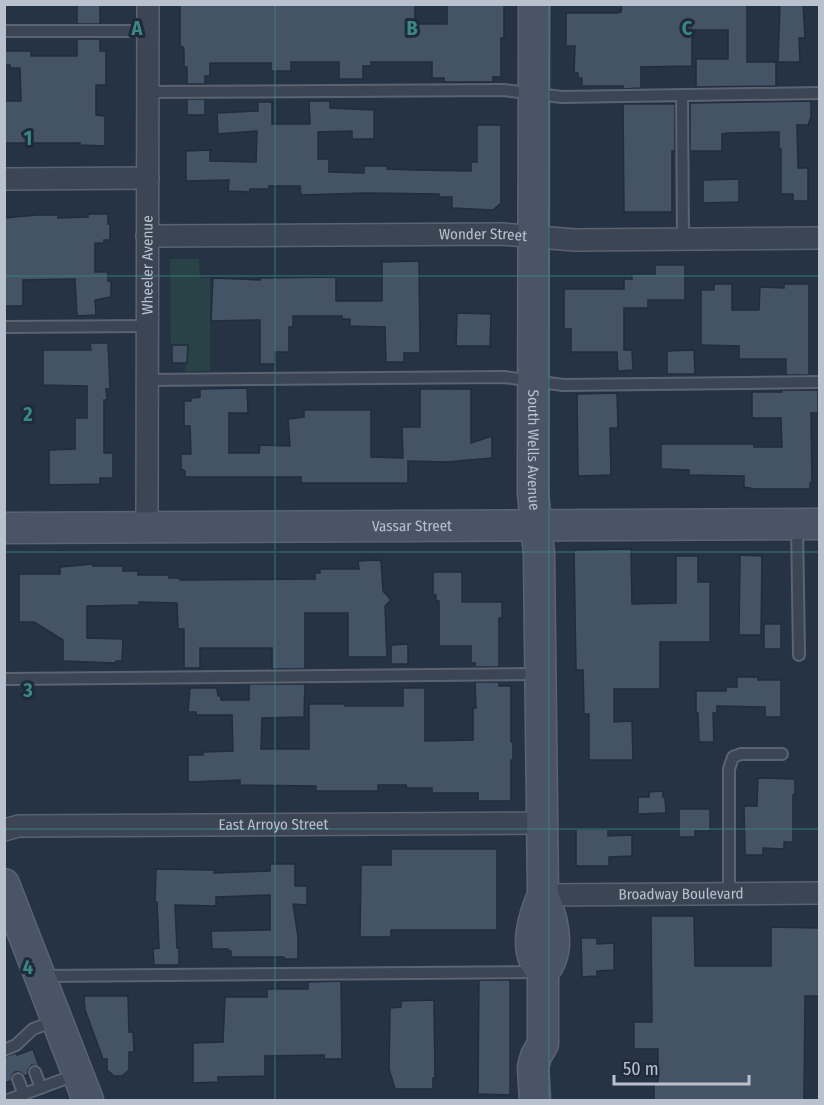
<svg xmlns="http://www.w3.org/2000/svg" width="824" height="1105" font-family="'Fira Sans Condensed',sans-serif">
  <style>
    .green { fill: #294246 }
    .building { fill: #455367; stroke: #222c3c; stroke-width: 1.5 }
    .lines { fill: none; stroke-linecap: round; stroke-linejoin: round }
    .lane-casing { stroke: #5a6372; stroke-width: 14 }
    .street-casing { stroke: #5a6372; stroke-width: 24 }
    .secondary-casing { stroke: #5a6372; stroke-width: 33 }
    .lane { stroke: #3b4554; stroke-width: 10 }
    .street { stroke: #3b4554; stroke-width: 21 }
    .secondary { stroke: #495467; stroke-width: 30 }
    .grid { fill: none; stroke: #3a8886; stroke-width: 1.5; stroke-opacity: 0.55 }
    .labels { text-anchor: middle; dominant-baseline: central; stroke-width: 6; stroke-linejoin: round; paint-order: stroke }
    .street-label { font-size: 15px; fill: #b9c0ce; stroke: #1f2a3a }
    .grid-label { font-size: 20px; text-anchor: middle; font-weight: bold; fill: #3a8886; stroke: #1f2a3a; stroke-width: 6; stroke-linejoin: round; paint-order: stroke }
  </style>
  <rect width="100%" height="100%" fill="#263345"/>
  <path class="green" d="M170,259H199L200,278H210V371H184L186,367V354H188V346L171,345Z"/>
  <g class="building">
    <rect x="77" y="4" width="23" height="20"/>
    <path d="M180,4H415V24H447V4H504V38H501V77H493V82H444V78H432V62H371V66H363V79H339V62H291V71H271V63H210V76H205V84H187V67H184V50L183,47H180Z"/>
    <path d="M622,4H747V62H776V86L696,87V59H728V30H692V66L641,67V88L623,89V86H582V78H578V73H574L575,46H566V13H616L621,12Z"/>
    <path d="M780,4H803L805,38H799L800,62H778Z"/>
    <path d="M77,39H100V51H106V85H96V115L105,116V146L80,145V143H4V101H21L20,68H10V65H4V51H31V56H77Z"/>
    <rect x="187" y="99" width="18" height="16"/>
    <path d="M309,101H330V108L374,110V139H352V131L318,132V159H329V172L364,173V166H387V169L415,170L471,171V162H477V125H501V203L493,210L452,208V197H439V194L366,193L301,195L300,186H269V189H250V192L228,191L229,180L186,181V151L210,150V161L256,162L257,131L218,134L217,113L258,111V102H272V124H310Z"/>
    <path d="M811,101V117L808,125H797L798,168H808V201H793V194H781V149H779V132L728,133L722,134V151H690V103Z"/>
    <path d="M623,104H675V151H672V212H624Z"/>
    <path d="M739,179V202L703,203V180Z"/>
    <path d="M88,214H108V224H110V240H104V243H95V272H108V281H111V297L95,300L96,315L77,316L75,279L23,280V306H4V218L37,215H58V218L88,217Z"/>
    <path d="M419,261L420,353H404V362H386L385,327L350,326V319H342V316H293V327H289V352H275V364H260V320L211,321L213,278L260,280V278L336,277V301H382V262Z"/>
    <path d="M655,265H685V300H648V308H624V350H632L633,370L618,371L617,352H571V329H564V289H624V279H632V274H655Z"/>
    <path d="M714,284H732V310H759L760,287L784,288V284H809V375H786V359H739V346L701,345V290H714Z"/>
    <path d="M457,313L491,314L490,346H456Z"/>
    <path d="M90,343H108L110,389H106L107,400H104V453H113V478H100V484L51,485L49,484V450L75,449V418H87V386L43,385V350H91Z"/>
    <path d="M172,345H188L187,363H172Z"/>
    <path d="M694,350L695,374H667V351Z"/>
    <path d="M247,388L248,413H229V453H259L260,445L290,446L288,419L304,417V410H371V457L403,458L402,427H420V389H471V443L492,436V458L447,462L408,461V483H301V477H185V471L181,469V454H191L190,426H184V401H191V398L200,397V389Z"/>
    <path d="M782,390H818V413H811L812,483H810V489H755L744,487V476L689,475V470L661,469V444H754V447H782L781,418H752V392H782Z"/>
    <path d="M617,393L618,428H610L611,475L578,476L577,394Z"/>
    <path d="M631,549L632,604L676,603V556H698V582H710V642H660V689H614V722L632,721L633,760H589V714H584L583,670H576L574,550Z"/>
    <path d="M740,555L762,556L761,635H739Z"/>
    <path d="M377,560L381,561L383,591L391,600L385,606L387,657H348V613H305V669H272V648H200V668H184V629H178L177,603L139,602V605L87,606V638L123,639L122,661H116L115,663L63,661V640L34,622H19V574H60V567L93,564V566H123V571H138V575H169V578H180V580L315,579V573H320V569H359L358,561Z"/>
    <path d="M433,572H462V602H502V618H499V667H475V663H471V646H439V601H436V595H433Z"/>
    <rect x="764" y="624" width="17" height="25"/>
    <path d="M408,644V664H391V645Z"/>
    <path d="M737,677H758V680H781V717H765V707L717,706V713H713L714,742H699L698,713H696V691H726V687H737Z"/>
    <path d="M475,682H499V686H511V742H513V760H511V801H478V793H432V788H407L406,785H378V791H316V786L240,785V780L188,782V755H203V752L233,751L232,715H196V712H188L190,688H217L218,696H221V700H249V684H305L304,717L262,718L261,749H309V704H345V706H403V688H425V741L473,740V708H476Z"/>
    <path d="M758,778L795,779V795H793V842H784V849L763,848V855H745L744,806H757Z"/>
    <path d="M663,791V797H665L666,813L638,814V797H649V792Z"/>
    <path d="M679,809H710V831H695V837H679Z"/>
    <path d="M576,829H608V836L632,835V856L609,857V866H576Z"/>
    <path d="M391,849H497V930H391V937H360L361,865H391Z"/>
    <path d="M270,864H295V886H307V905L293,904L298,937V959H284V957H231V951H228V949H212L211,931L270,930V895L216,897V906L175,905L177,948H179V965H154L153,949L159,948L157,902H155L156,869L214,870V873L270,871Z"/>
    <path d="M651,916H694L695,966H771V927L819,928V996H805L804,1101H654V1082H658V1049H634V1022H652Z"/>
    <path d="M581,938H597V944L614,943V970L597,971V976L582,977Z"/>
    <path d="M479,980H510V1095L478,1094Z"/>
    <path d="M341,981L342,1059H324V1055L265,1056V1076L218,1077V1082L193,1083V1043L223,1042L225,997H267V989H308V982Z"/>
    <path d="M84,996H128L129,1032H133L134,1052H129V1070L122,1076H114L107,1070V1059H103L85,1010Z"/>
    <path d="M434,1000L435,1078H433V1089H395L389,1069L390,1008L401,1007V1001Z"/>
    <path d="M33,1049L39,1066L32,1065L28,1070V1074L25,1076L20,1072H15L12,1075L11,1081L4,1083V1057L16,1053L17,1055Z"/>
  </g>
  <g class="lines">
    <g class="lane-casing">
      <g id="lane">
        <path d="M4,31H147"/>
        <path d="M147,92L503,90L562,97L820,93"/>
        <path d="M682,95L683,240"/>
        <path d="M4,327L147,326"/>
        <path d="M147,380L504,377L563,385L820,382"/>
        <path d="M797,525L799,655"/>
        <path d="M4,679L538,674"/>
        <path d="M729,894V769L733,757L741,754H782"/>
        <path d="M43,976L537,972"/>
        <path d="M4,1050L16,1045L33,1029L55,1021"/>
        <path d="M35,1072L41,1088"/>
        <path d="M18,1079L24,1095"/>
        <path d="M8,1100L75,1075"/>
      </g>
    </g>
    <g class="street-casing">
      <g id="street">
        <path d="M4,179L148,178"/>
        <path id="s1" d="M147,236L502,234L575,240L820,238"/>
        <path id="s2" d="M147,526L148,4"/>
        <path id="s3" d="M4,830L19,826L543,823"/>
        <path id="s4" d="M543,895L820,893"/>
      </g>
    </g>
    <g class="secondary-casing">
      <g id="secondary">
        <path id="s5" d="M534,4L533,493L539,554L543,895C553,919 562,951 543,972V1044L536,1056L533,1067L535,1100"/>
        <path id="s6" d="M4,528L820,524"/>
        <path d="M4,884L88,1100"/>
        <path d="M543,972C522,952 533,918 543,895"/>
      </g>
    </g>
    <use href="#lane" class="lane"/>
    <use href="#street" class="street"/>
    <use href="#secondary" class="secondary"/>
  </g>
  <path class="grid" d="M275,4V1100M549,4V1100M4,276H820M4,552H820M4,829H820"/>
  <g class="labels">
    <g class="street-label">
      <text stroke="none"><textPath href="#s1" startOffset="336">Wonder Street</textPath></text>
      <text stroke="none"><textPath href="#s2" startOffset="261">Wheeler Avenue</textPath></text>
      <text stroke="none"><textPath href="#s5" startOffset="446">South Wells Avenue</textPath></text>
      <text stroke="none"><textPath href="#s6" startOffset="408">Vassar Street</textPath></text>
      <text stroke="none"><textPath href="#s3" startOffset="270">East Arroyo Street</textPath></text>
      <text stroke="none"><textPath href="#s4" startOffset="138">Broadway Boulevard</textPath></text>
    </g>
  </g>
  <g class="grid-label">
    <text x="137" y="35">A</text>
    <text x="412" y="35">B</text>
    <text x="687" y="35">C</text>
    <text x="28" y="145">1</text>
    <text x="28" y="421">2</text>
    <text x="28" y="697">3</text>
    <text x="28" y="974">4</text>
  </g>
  <rect width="824" height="1105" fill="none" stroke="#b9c0ce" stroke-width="12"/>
  <path d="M614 1075v9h135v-9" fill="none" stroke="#b9c0ce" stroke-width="3"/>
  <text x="623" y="1075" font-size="18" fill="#b9c0ce" stroke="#1f2a3a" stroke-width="4.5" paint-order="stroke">50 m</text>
</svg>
